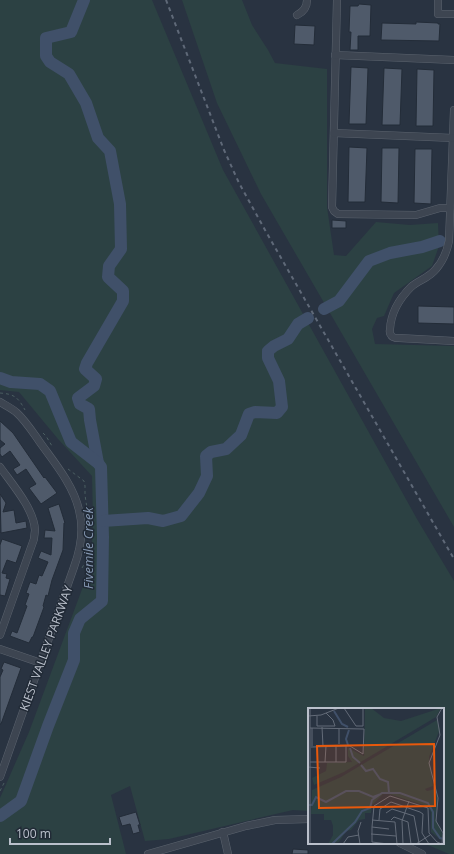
<svg xmlns="http://www.w3.org/2000/svg" width="454" height="854" font-family="'Open Sans',sans-serif">
  <style>
    .green { fill: #2c4143 }
    .lines { fill: none; stroke-linecap: round; stroke-linejoin: round }
    .river { stroke: #405069; stroke-width: 12 }
    .building { fill: #4f5a6a; stroke: #232c38 }
    .minor-casing { stroke: #5b636e; stroke-width: 8 }
    .path { stroke: #4b5e61; stroke-width: 1; stroke-dasharray: 3 3; stroke-linecap: butt }
    .minor { stroke: #3d4551; stroke-width: 7 }
    .rail { stroke: #5f6978; stroke-width: 2; stroke-dasharray: 4 4; stroke-linecap: butt }
    .labels { text-anchor: middle; dominant-baseline: central; stroke-width: 3; stroke-linejoin: round; paint-order: stroke }
    .street-label { font-size: 12px; fill: #bac0cb; stroke: #212a36 }
    .water-label { font-size: 13px; font-style: italic; fill: #8496b0; stroke: #212a36 }
    .inset-river { fill: none; stroke: #405069; stroke-width: 2 }
    .inset-road { fill: none; stroke: #636b78; stroke-width: 1 }
    .view { fill: #e8590c; fill-opacity: 0.15; stroke: #e8590c; stroke-width: 2 }
    .inset-edge { fill: none; stroke: #bac0cb; stroke-width: 2 }
  </style>
  <rect width="100%" height="100%" fill="#293341"/>
  <g class="green">
    <path d="M0,0H152L223,170L417,519L454,581V854H449L423,843H443V709H309V811L293,810L169,839L145,841L130,786L111,795L126,854H0V798L29,732L91,565L93,520L92,476L58,439L19,392L0,390Z"/>
    <path d="M182,0H242L252,25L268,50L275,63L327,69V207L334,255L346,256L376,222L410,225L438,223L439,246L432,266L394,293L384,316L377,318L372,329L375,344L454,346V527L261,194L217,103Z"/>
  </g>
  <g class="lines">
    <g class="river">
      <path d="M84,0L71,32L46,38V56L50,62L69,74L86,103L98,138L110,151L120,204L121,249L109,266L108,277L123,291V301L87,363L85,369L96,379L94,386L78,398L80,404L89,409L90,420L98,463"/>
      <path d="M324,309L339,301L369,261L390,253L422,247L440,241"/>
      <path d="M0,378L11,382L40,384L50,391L71,442L98,463L101,467L103,537L102,601L80,619L74,633V660L48,726L21,801L0,816"/>
      <path d="M103,521L148,518L163,521L181,516L199,493L207,476L206,456L211,452L226,449L241,435L249,414L255,412L277,413L282,407L279,381L268,358V351L274,346L288,339L298,324L308,318"/>
    </g>
  </g>
  <g class="building">
    <path d="M359,4L371,5L370,36H358V50H350L351,32H349L350,6H358Z"/>
    <path d="M416,22L438,23V24H440L439,41L381,40L382,23L416,24Z"/>
    <path d="M295,25L315,26L314,45L294,44Z"/>
    <path d="M351,67L368,68L366,124H349Z"/>
    <path d="M384,68L402,69L400,125H382Z"/>
    <path d="M417,69L434,70L433,126H416Z"/>
    <path d="M349,147L367,148L365,202H348Z"/>
    <path d="M382,148H399L398,203L381,202Z"/>
    <path d="M415,149H432L431,204L414,203Z"/>
    <path d="M332,220L346,221V228H332Z"/>
    <path d="M418,306L454,307V324L418,323Z"/>
    <path d="M0,421L13,433L44,478L45,477L57,493L41,504L29,488L36,484L26,469L17,475L13,469L20,465L10,451L2,457L0,454V448L5,444L0,440Z"/>
    <path d="M0,494L6,503L3,512L14,510L16,523L26,521L27,528L1,533Z"/>
    <path d="M59,504L65,523H64L63,550L52,580L48,596L46,595L43,606L44,607L33,637H32L29,643L10,636L12,631L17,633L27,606L25,605L29,594L26,593L30,582L36,584L39,575L42,576L48,562L38,558L41,551L51,555L52,538H44L45,530L55,531L48,508Z"/>
    <path d="M2,539L22,546L16,563L7,560L2,573L7,574L6,578L10,579L5,596L0,595V545Z"/>
    <path d="M4,662L21,668L1,724H0V677L3,670L1,669Z"/>
    <path d="M136,812L140,825H138L140,832L133,834L130,824L122,826L119,817Z"/>
    <path d="M293,849L308,850V854H292Z"/>
  </g>
  <g class="lines">
    <g class="minor-casing">
      <g id="minor">
        <path d="M337,0L332,207L334,211L338,214L416,215L440,208H450"/>
        <path d="M438,0V14H454"/>
        <path d="M297,15C303,12 307,7 307,0"/>
        <path d="M335,55L454,60"/>
        <path d="M454,110L449,241C447,251 443,261 436,269C429,278 419,280 411,287C400,298 391,313 390,329C390,331 389,333 391,335C392,338 396,338 399,338L454,341"/>
        <path d="M334,133L453,138"/>
        <path d="M0,402C5,405 11,408 16,412C25,420 32,431 39,441C53,461 73,484 79,510C84,529 81,548 74,567L0,777"/>
        <path d="M0,467C12,484 34,509 35,530C35,532 34,536 34,539L0,635"/>
        <path d="M0,649L41,663"/>
        <path d="M223,832L228,854"/>
        <path d="M400,843L422,854"/>
        <path d="M148,854L246,826L275,820L309,819"/>
      </g>
    </g>
    <g class="path">
      <path d="M0,393C14,394 18,397 25,410"/>
      <path d="M43,433L46,436L52,446"/>
      <path d="M68,469L84,481L85,486V495L88,515"/>
      <path d="M82,568L87,559V550"/>
      <path d="M0,791L4,783"/>
    </g>
    <use href="#minor" class="minor"/>
    <path class="rail" d="M166,0L224,150L239,183L265,230L454,559"/>
  </g>
  <g class="labels">
    <g class="street-label">
      <text transform="translate(46 648) rotate(-70)">KIEST VALLEY PARKWAY</text>
    </g>
    <g class="water-label">
      <text transform="translate(88 548) rotate(-90)">Fivemile Creek</text>
    </g>
  </g>
  <g transform="translate(308 708)">
    <rect width="136" height="136" fill="#293341"/>
    <path d="M57,0H63L76,10L93,13L133,0L128,9L36,64L6,77L4,70L18,63L19,55L44,54L40,48V40L56,48ZM129,12L132,21L121,49L125,78L117,81L119,83L127,81L130,91L127,110L134,125V133L123,124V104L119,98L81,86H75L64,97L63,105H57V111L51,112L43,122L38,123L31,134L20,136L25,127V118L23,112H16V106H3L4,82L33,69Z" fill="#2c4143"/>
    <path class="inset-river" d="M26,3L34,16L40,19M40,37L38,31L41,22M42,40L45,49L52,55M53,57L58,63L65,61L72,71L80,74L81,85M0,97H4L8,89L18,94L38,83H51L65,89L73,86M24,136L47,114L54,103L62,100L64,92L74,85H92L120,95L125,104V120L132,130L136,131"/>
    <path class="inset-road" d="M36,0L48,18H55V0M0,8L13,7L31,0M9,8V18H27L25,12L18,5M14,19L15,38M2,20L56,21L55,46L42,38L3,39M4,20V38M0,32V50M31,36V20M2,54H38V38M17,54L18,38M28,54V38M0,59L12,60M78,105L84,101L106,108L111,135M64,112L87,114L89,136M71,112L72,101L83,94L112,104L115,106L114,125L121,136M83,112L86,109L100,114L103,136M64,119L81,121M63,126L88,128M2,136V0M35,136L40,129L51,127M52,136L50,123L53,114M80,136L64,134V119L66,98L82,88L120,100L121,125L129,134L134,136L135,125L128,113L130,90L121,55L132,27L129,9L134,0M95,136L94,113L101,93M108,136L122,127"/>
    <path class="view" d="M126,36L127,98L11,100L9,38Z"/>
    <rect width="136" height="136" class="inset-edge"/>
  </g>
  <path d="M10 838v6h100v-6" fill="none" stroke="#bac0cb" stroke-width="2"/>
  <text x="16" y="838" font-size="12" fill="#bac0cb" stroke="#212a36" stroke-width="3" paint-order="stroke">100 m</text>
</svg>
